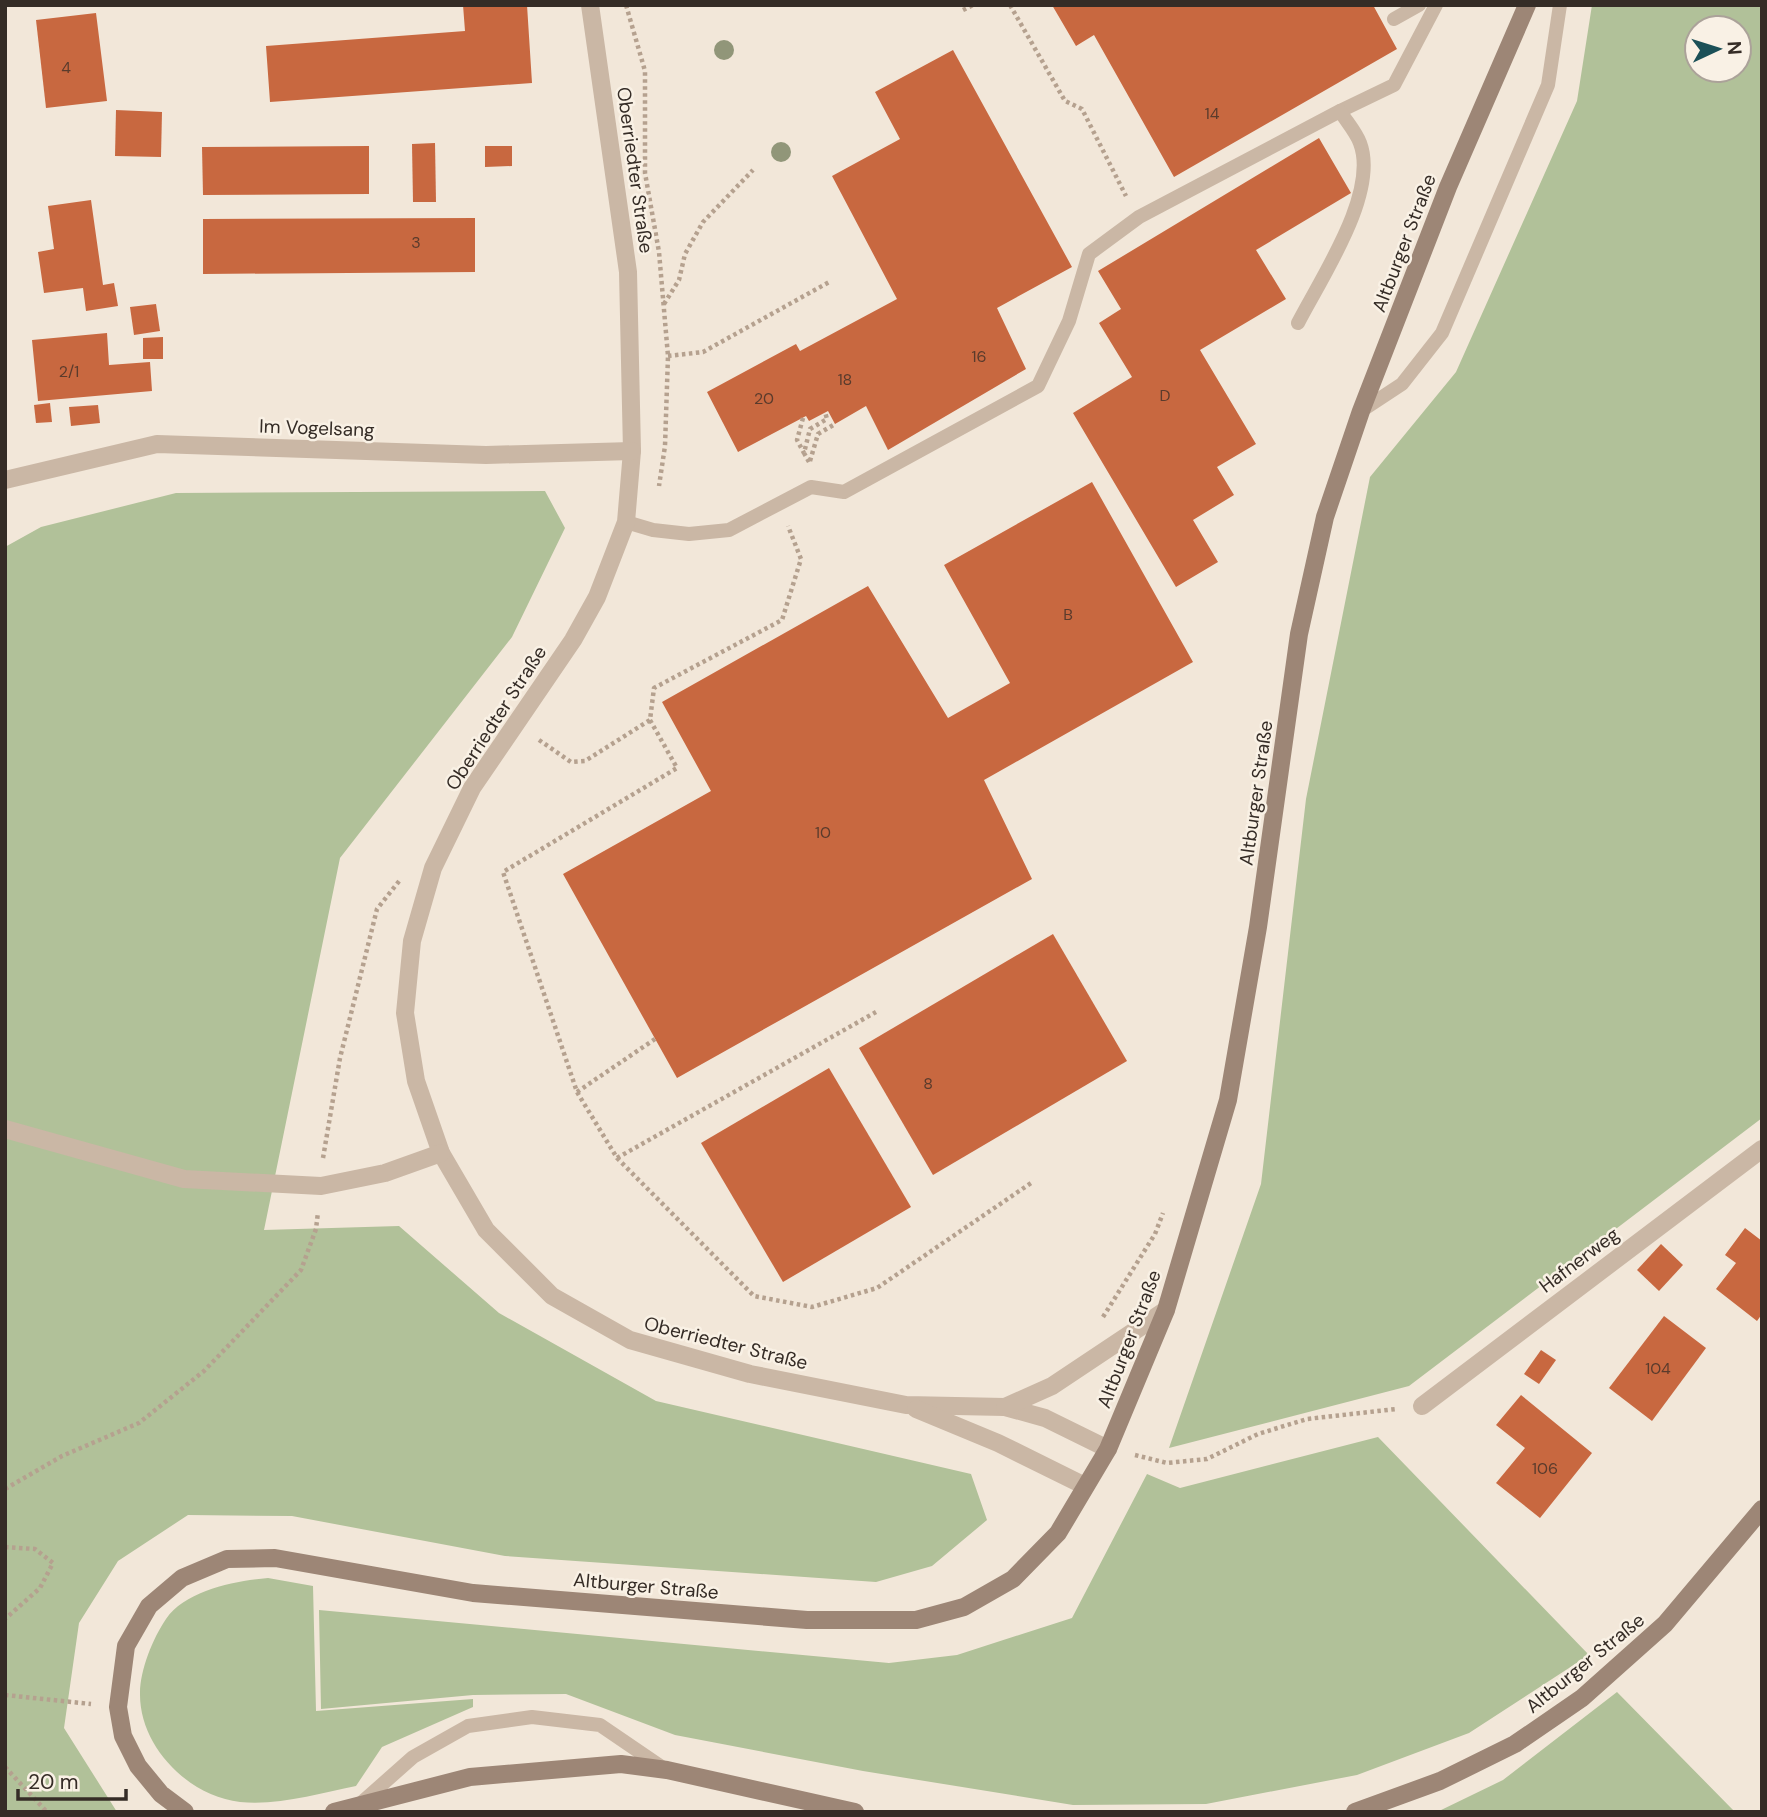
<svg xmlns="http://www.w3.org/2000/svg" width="1767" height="1817" font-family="'DM Sans',sans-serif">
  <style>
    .green { fill: #b1c199; fill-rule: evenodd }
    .building { fill: #c86840 }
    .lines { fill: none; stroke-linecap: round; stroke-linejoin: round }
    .path { stroke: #b5a18f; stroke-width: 4.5; stroke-dasharray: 3.5 3.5; stroke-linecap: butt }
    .lane { stroke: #cab7a5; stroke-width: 14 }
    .street { stroke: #cab7a5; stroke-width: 18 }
    .secondary { stroke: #9d8676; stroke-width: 18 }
    .tree { fill: #919679 }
    .labels { text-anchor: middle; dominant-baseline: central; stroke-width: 5; stroke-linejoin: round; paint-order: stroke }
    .number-label { font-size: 16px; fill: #5a3b2c }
    .street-label { font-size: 19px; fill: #352c26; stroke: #f9f1e5 }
  </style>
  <rect width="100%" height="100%" fill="#f2e7d9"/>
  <g class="green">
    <path d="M1592,5H1762V1118L1409,1386L1169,1448L1261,1184L1306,799L1370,477L1456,372L1577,101ZM1697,28H1739V70H1697Z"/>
    <path d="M545,491L565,528L512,637L340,858L264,1230L399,1226L499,1313L656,1401L971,1474L987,1520L932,1566L876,1582L505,1556L292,1516L188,1515L118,1561L79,1623L64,1728L117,1812H5V547L41,527L176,493Z"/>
    <path d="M1378,1437L1589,1655L1469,1733L1357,1775L1206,1804L1073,1805L863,1771L675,1735L566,1694L473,1695L321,1709L319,1610L889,1663L957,1655L1072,1618L1147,1474L1180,1488Z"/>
    <path d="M268,1578L313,1586L316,1711L473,1699V1707L382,1747L356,1786C320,1793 278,1806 240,1802C188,1796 139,1746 140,1693C140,1670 153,1638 166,1619C186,1590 236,1581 268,1578Z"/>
    <path d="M1617,1692L1735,1812H1437L1503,1780Z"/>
  </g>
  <g class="building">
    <path d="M463,5H527L532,83L270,102L266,46L465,31Z"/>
    <path d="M1052,5H1373L1397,49L1174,177L1094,35L1076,46Z"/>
    <path d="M96,13L107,101L46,108L36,20Z"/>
    <path d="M953,50L1072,267L997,308L1026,369L888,450L866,406L835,424L828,411L809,421L806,416L738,452L707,392L796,344L800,351L897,299L832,176L900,139L875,92Z"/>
    <path d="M116,110L162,112L161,157L115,156Z"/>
    <path d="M1319,138L1351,193L1256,250L1286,299L1200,350L1256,444L1217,467L1234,495L1193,520L1218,562L1176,587L1073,413L1132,377L1099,323L1121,309L1098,271Z"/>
    <path d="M435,143L436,202H413L412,144Z"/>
    <path d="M369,146V194L203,195L202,147Z"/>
    <path d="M485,146H512V166L485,167Z"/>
    <path d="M91,200L103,285L114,283L118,306L86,311L83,288L44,293L38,252L54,249L48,206Z"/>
    <path d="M475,218V272L203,274V219Z"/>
    <path d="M156,304L160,331L134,335L130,307Z"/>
    <path d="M107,333L109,365L150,362L152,391L38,401L32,340Z"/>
    <path d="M163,337V359H143V338Z"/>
    <path d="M50,403L52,422L36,423L34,405Z"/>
    <path d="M98,405L100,423L71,426L69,407Z"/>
    <path d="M1092,482L1193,662L984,780L1032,879L677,1078L563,874L711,791L662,702L868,586L948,718L1010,683L944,565Z"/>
    <path d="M1053,934L1127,1061L933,1175L859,1048Z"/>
    <path d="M829,1068L911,1207L783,1282L701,1143Z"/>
    <path d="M1745,1228L1762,1241V1314L1757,1321L1716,1289L1736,1263L1725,1255Z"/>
    <path d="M1661,1244L1683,1265L1659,1291L1637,1270Z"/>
    <path d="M1664,1316L1706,1348L1652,1421L1609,1388Z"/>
    <path d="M1541,1350L1556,1360L1539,1384L1524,1374Z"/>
    <path d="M1521,1395L1592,1453L1540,1518L1496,1483L1525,1448L1496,1425Z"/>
  </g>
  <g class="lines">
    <g class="path">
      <path d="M626,5L645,71V173L659,252L668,356L665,446L659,486"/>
      <path d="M1010,5L1065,101L1082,109L1126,196"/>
      <path d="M963,10L973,5"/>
      <path d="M664,304L679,280L685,254L703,222L753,170"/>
      <path d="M668,356L703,352L831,281"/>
      <path d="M803,418L797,440L804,453"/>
      <path d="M810,461L818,434L835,424"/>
      <path d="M809,462L804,453L810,429L827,419L825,412"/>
      <path d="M650,720L677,768L503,872L577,1092L617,1158L754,1296L812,1307L877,1288L1031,1183"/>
      <path d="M539,740L571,762L585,761L650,720L654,688L782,620L801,559L788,526"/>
      <path d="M577,1092L655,1039"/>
      <path d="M323,1158L340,1058L377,909L400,880"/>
      <path d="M617,1158L876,1012"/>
      <path d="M1103,1317L1155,1234L1163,1213"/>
      <path d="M1135,1455L1167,1463L1207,1459L1258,1434L1307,1419L1396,1409"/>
      <path d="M5,1489L62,1456L139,1423L204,1371L301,1270L316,1229L318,1212"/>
      <path d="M5,1547L35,1549L53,1563L40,1588L5,1619"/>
      <path d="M5,1695L91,1704"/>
      <path d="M5,1767L47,1812"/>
    </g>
    <g class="lane">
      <path d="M1394,19L1419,5"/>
      <path d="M1340,111L1394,85L1436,5"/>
      <path d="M1361,411L1402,384L1442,333L1548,85L1560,5"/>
      <path d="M626,522L653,530L689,534L729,530L811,487L844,492L1038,386L1069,321L1089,254L1139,217L1340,111C1346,121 1356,132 1360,143C1379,193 1321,278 1298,323"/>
      <path d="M360,1804L413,1757L468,1726L532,1717L600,1725L666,1770"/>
    </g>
    <g class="street">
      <path d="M590,5L628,272L632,451L626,522L597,597L573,640L472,788L433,868L412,941L405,1013L416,1081L441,1153L486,1230L552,1296L630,1340L750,1374L906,1405L1005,1407L1045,1418L1108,1449"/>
      <path d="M5,480L157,444L486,455L632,451"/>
      <path d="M5,1129L184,1179L321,1186L385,1173L441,1153"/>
      <path d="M1422,1406L1762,1149"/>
      <path d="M1005,1407L1052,1386L1166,1310"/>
      <path d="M916,1409L998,1443L1085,1486"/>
    </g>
    <g class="secondary">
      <path d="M185,1812L161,1794L138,1766L123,1736L118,1707L126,1646L149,1606L182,1578L227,1559L275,1558L473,1593L807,1620H916L964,1607L1013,1579L1058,1533L1108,1449L1166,1310L1228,1100L1258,927L1299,634L1325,517L1361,411L1448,187L1527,5"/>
      <path d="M334,1812L470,1777L621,1764L667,1770L855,1812"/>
      <path d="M1355,1812L1440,1781L1515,1744L1582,1698L1665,1624L1762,1509"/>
    </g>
  </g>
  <g class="tree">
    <circle cx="724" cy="50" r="10"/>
    <circle cx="781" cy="152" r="10"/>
  </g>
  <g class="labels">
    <g class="number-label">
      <text x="66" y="67">4</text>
      <text x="1212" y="113">14</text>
      <text x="416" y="242">3</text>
      <text x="979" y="356">16</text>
      <text x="69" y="371">2/1</text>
      <text x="845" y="379">18</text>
      <text x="1165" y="395">D</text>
      <text x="764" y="398">20</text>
      <text x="1068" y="614">B</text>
      <text x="823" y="832">10</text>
      <text x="928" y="1083">8</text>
      <text x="1658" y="1368">104</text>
      <text x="1545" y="1468">106</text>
    </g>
    <g class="street-label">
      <text transform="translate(635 170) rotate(82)">Oberriedter Straße</text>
      <text transform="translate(1404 243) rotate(-69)">Altburger Straße</text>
      <text transform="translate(317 428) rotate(2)">Im Vogelsang</text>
      <text transform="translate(496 718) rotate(-57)">Oberriedter Straße</text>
      <text transform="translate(1256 793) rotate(-82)">Altburger Straße</text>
      <text transform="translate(1579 1260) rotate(-37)">Hafnerweg</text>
      <text transform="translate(1129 1339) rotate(-69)">Altburger Straße</text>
      <text transform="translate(726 1343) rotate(14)">Oberriedter Straße</text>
      <text transform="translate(646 1586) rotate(5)">Altburger Straße</text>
      <text transform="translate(1585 1663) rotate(-39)">Altburger Straße</text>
    </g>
  </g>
  <rect width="1767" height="1817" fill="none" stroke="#352c26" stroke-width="14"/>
  <g transform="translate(1718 49) rotate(86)"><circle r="33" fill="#f9f1e5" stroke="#aba299" stroke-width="2"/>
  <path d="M0-5L12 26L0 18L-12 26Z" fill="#1b5057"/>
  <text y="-10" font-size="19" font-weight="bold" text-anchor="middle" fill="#352c26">N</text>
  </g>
  <path d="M18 1789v10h108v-10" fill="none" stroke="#352c26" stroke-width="3.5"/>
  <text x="28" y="1789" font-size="21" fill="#352c26" stroke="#f9f1e5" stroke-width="5" paint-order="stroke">20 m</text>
</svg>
